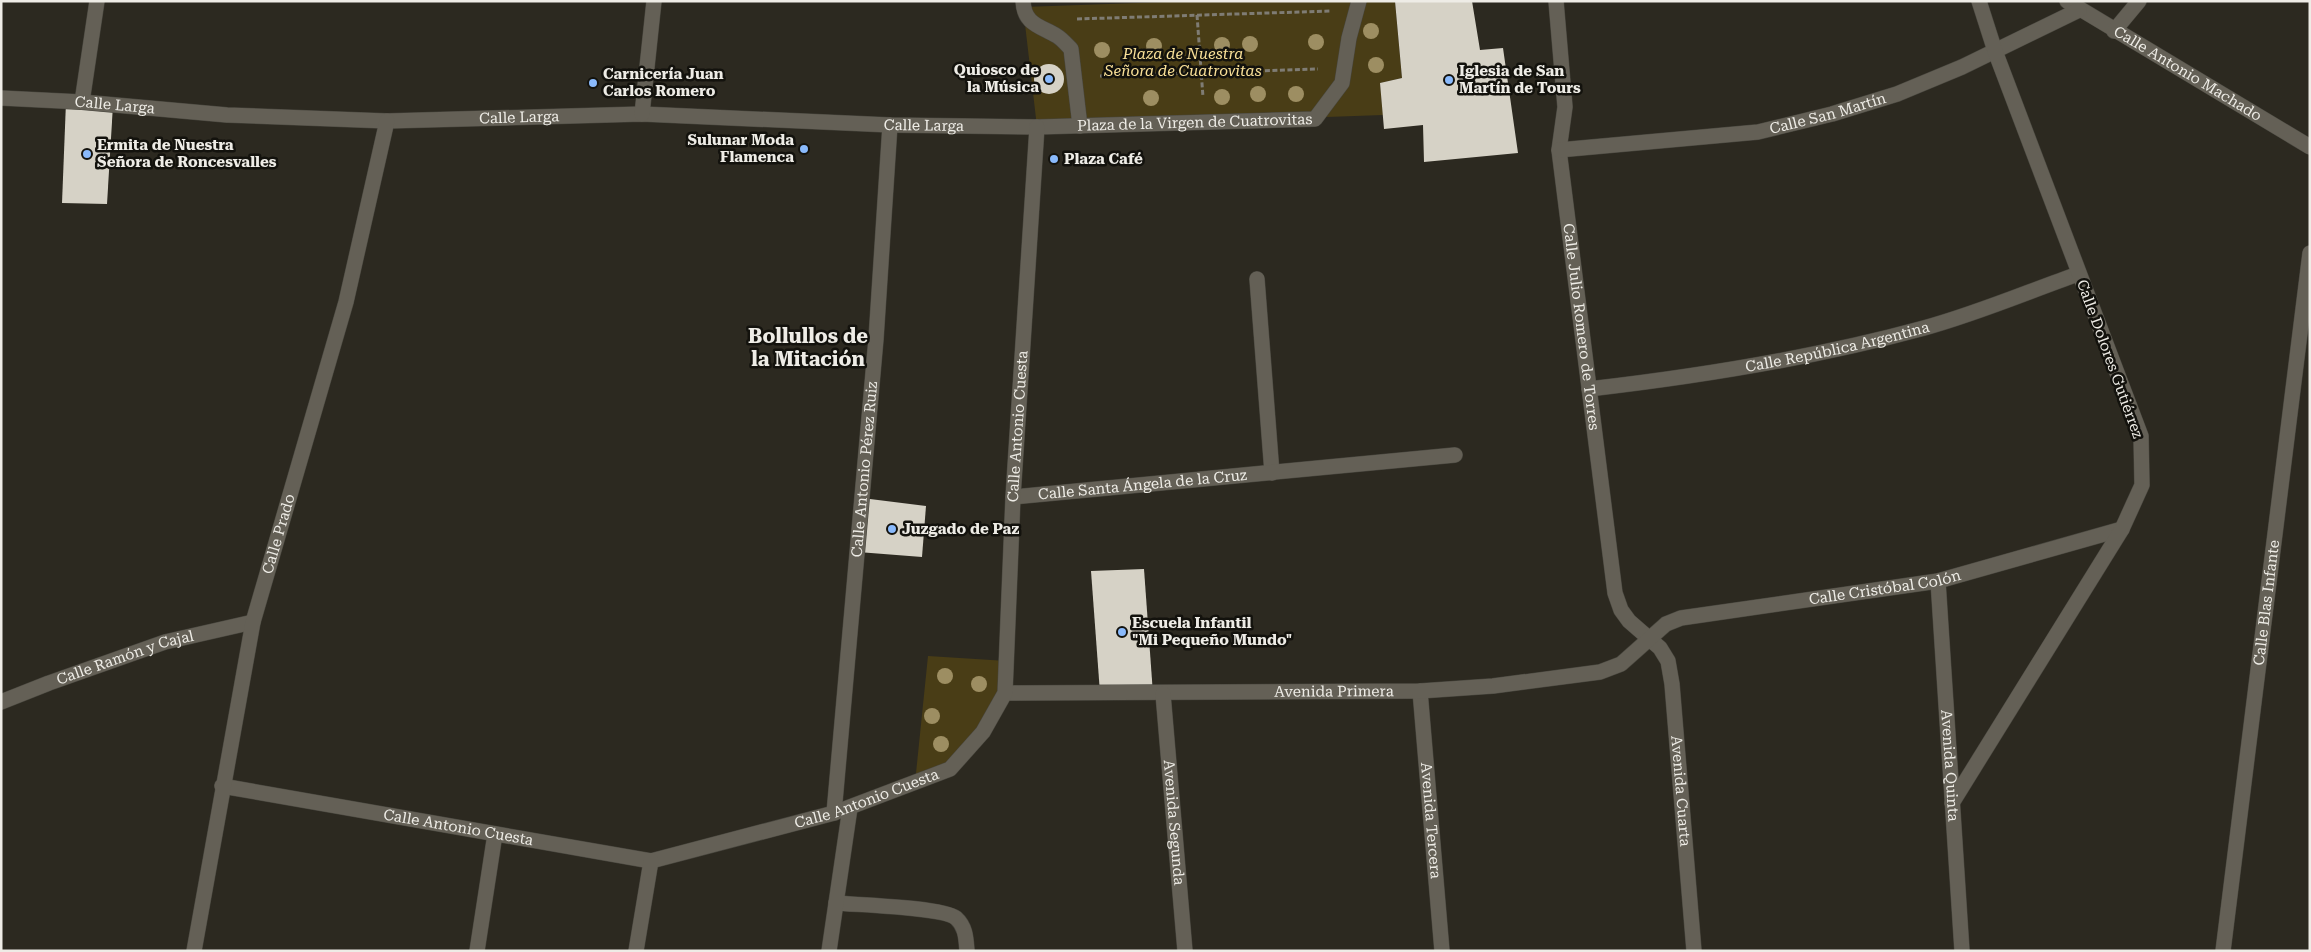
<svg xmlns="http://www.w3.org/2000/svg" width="2311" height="952" font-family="'Roboto Serif',serif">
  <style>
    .green { fill: #493d16 }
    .building { fill: #d6d2c6 }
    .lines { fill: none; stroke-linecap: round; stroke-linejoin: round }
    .minor-casing { stroke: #48463e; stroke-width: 16 }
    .path { stroke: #7f7c74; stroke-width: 3; stroke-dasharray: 5 2.5; stroke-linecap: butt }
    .minor { stroke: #646056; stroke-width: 15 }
    .tree { fill: #9d8e62 }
    .poi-dot { fill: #8abafc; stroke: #13120d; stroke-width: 2 }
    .labels { text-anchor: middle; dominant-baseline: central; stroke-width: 5; stroke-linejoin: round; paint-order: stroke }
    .park-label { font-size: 15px; font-style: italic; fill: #fae198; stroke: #13120d }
    .poi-label { font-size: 15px; font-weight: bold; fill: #eeece6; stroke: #13120d; text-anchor: start }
    .street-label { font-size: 15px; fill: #eeece6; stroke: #13120d }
    .district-label { font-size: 20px; font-weight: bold; fill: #eeece6; stroke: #13120d }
  </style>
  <rect width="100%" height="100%" fill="#2c2920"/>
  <g class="green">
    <path d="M1194,1H1395L1402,78L1380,83L1383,115L1037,127L1023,7Z"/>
    <path d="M928,656L1007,661L1005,693L950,769L915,783Z"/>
  </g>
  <g class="building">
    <path d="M1395,1H1472L1480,50L1503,48L1518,153L1424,162L1423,125L1384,129L1380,83L1402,78Z"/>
    <circle cx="1049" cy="79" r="15"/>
    <path d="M66,102L113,105L107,204L62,203Z"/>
    <path d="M862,498L926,506L922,557L858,552Z"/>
    <path d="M1144,569L1153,694L1100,693L1091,571Z"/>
  </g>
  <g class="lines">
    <g class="minor-casing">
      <g id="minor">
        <path d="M1023,1C1024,25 1041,26 1057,36C1062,39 1067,45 1071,49L1080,126"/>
        <path id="s1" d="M1556,1L1565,107L1559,150L1615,593L1621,610L1629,621L1660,648L1668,661L1672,684L1694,951"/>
        <path id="s2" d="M2067,1L2310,147"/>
        <path d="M2114,31L2139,1"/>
        <path id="s3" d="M1,98L82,102L227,115L387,121L642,114L890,125L1037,127L1315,119L1342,83L1349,38L1359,1"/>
        <path d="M82,102L97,1"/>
        <path d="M642,114L654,1"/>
        <path id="s4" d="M1559,150L1758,132L1832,114L1897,94L1962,67L2079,10"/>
        <path d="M1257,279L1272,473"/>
        <path id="s5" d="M1589,389C1702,376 1814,358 1924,328C1976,314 2027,292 2078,274"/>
        <path id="s6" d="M1013,497L1455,455"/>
        <path id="s7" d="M1938,581L1962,951"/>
        <path id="s8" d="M1420,691L1442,951"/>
        <path id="s9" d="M1005,693L1420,691L1493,686L1600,672L1621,664L1666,624L1681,618L1938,581L2122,529"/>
        <path id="s10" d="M1163,694L1185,951"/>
        <path id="s11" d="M1,702L49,683L165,642L253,622"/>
        <path id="s12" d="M222,786L651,861L834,813L950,769L983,732L1005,693L1013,497L1037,127"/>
        <path d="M1952,803L2122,529L2142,485L2141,436L1995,51L1979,1"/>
        <path id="s13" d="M834,813L876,339L890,125"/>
        <path d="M836,903C858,905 942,907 956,918C966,927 966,939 967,951"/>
        <path id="s14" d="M194,951L253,622L346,302L387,121"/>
        <path d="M477,951L495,834"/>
        <path d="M636,951L651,861"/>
        <path d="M829,951L850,808"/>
        <path id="s15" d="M2223,951L2310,253"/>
      </g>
    </g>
    <g class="path">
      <path d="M1197,15L1203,97"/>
      <path d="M1077,19L1331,11"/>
      <path d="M1100,76L1318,69"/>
    </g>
    <use href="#minor" class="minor"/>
  </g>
  <g class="tree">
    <circle cx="1371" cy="31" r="8"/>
    <circle cx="1316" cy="42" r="8"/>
    <circle cx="1250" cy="44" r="8"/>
    <circle cx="1222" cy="45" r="8"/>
    <circle cx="1154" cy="46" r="8"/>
    <circle cx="1102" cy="50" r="8"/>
    <circle cx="1376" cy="65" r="8"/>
    <circle cx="1258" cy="94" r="8"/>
    <circle cx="1296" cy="94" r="8"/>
    <circle cx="1222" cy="97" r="8"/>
    <circle cx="1151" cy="98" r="8"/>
    <circle cx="945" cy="676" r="8"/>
    <circle cx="979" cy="684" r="8"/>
    <circle cx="932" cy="716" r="8"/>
    <circle cx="941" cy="744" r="8"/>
  </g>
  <g class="poi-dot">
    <circle cx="1049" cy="79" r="5"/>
    <circle cx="1449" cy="80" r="5"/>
    <circle cx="593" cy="83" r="5"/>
    <circle cx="804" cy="149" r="5"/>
    <circle cx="87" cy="154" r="5"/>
    <circle cx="1054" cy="159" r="5"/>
    <circle cx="892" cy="529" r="5"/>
    <circle cx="1122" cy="632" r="5"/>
  </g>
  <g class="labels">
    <g class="park-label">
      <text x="1183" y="54">Plaza de Nuestra<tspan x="1183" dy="17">Señora de Cuatrovitas</tspan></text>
    </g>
    <g class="poi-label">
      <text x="1039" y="70" text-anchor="end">Quiosco de<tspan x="1039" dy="17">la Música</tspan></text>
      <text x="1459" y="71">Iglesia de San<tspan x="1459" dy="17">Martín de Tours</tspan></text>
      <text x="603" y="74">Carnicería Juan<tspan x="603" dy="17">Carlos Romero</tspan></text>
      <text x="794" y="140" text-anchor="end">Sulunar Moda<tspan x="794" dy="17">Flamenca</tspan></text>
      <text x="97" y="145">Ermita de Nuestra<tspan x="97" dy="17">Señora de Roncesvalles</tspan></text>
      <text x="1064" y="159">Plaza Café</text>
      <text x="902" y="529">Juzgado de Paz</text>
      <text x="1132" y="623">Escuela Infantil<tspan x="1132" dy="17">"Mi Pequeño Mundo"</tspan></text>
    </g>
    <g class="street-label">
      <text stroke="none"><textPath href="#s2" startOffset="141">Calle Antonio Machado</textPath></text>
      <text stroke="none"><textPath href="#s3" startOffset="114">Calle Larga</textPath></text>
      <text stroke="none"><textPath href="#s4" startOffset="272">Calle San Martín</textPath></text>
      <text stroke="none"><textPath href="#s3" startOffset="519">Calle Larga</textPath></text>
      <text stroke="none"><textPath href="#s3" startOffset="1195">Plaza de la Virgen de Cuatrovitas</textPath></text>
      <text stroke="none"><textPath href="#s3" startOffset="924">Calle Larga</textPath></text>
      <text stroke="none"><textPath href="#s1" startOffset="328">Calle Julio Romero de Torres</textPath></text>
      <text stroke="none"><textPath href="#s5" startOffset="252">Calle República Argentina</textPath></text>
      <text transform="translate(2110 359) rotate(70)">Calle Dolores Gutiérrez</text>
      <text stroke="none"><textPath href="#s12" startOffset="1110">Calle Antonio Cuesta</textPath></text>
      <text stroke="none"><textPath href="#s13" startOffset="345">Calle Antonio Pérez Ruiz</textPath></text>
      <text stroke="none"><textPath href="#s6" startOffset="130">Calle Santa Ángela de la Cruz</textPath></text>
      <text stroke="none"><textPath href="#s14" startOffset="426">Calle Prado</textPath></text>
      <text stroke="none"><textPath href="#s9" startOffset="901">Calle Cristóbal Colón</textPath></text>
      <text stroke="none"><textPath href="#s15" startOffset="351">Calle Blas Infante</textPath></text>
      <text stroke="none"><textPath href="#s11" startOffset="132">Calle Ramón y Cajal</textPath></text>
      <text stroke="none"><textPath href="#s9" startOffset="329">Avenida Primera</textPath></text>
      <text stroke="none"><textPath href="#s7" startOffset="185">Avenida Quinta</textPath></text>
      <text stroke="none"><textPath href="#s1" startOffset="815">Avenida Cuarta</textPath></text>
      <text stroke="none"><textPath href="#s12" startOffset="660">Calle Antonio Cuesta</textPath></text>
      <text stroke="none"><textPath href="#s8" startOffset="130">Avenida Tercera</textPath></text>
      <text stroke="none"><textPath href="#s10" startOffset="129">Avenida Segunda</textPath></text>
      <text stroke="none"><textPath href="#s12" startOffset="240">Calle Antonio Cuesta</textPath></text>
    </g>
    <g class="district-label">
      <text x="808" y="336">Bollullos de<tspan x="808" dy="23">la Mitación</tspan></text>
    </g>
  </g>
  <rect width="2311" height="952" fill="none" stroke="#eeece6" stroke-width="5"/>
</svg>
